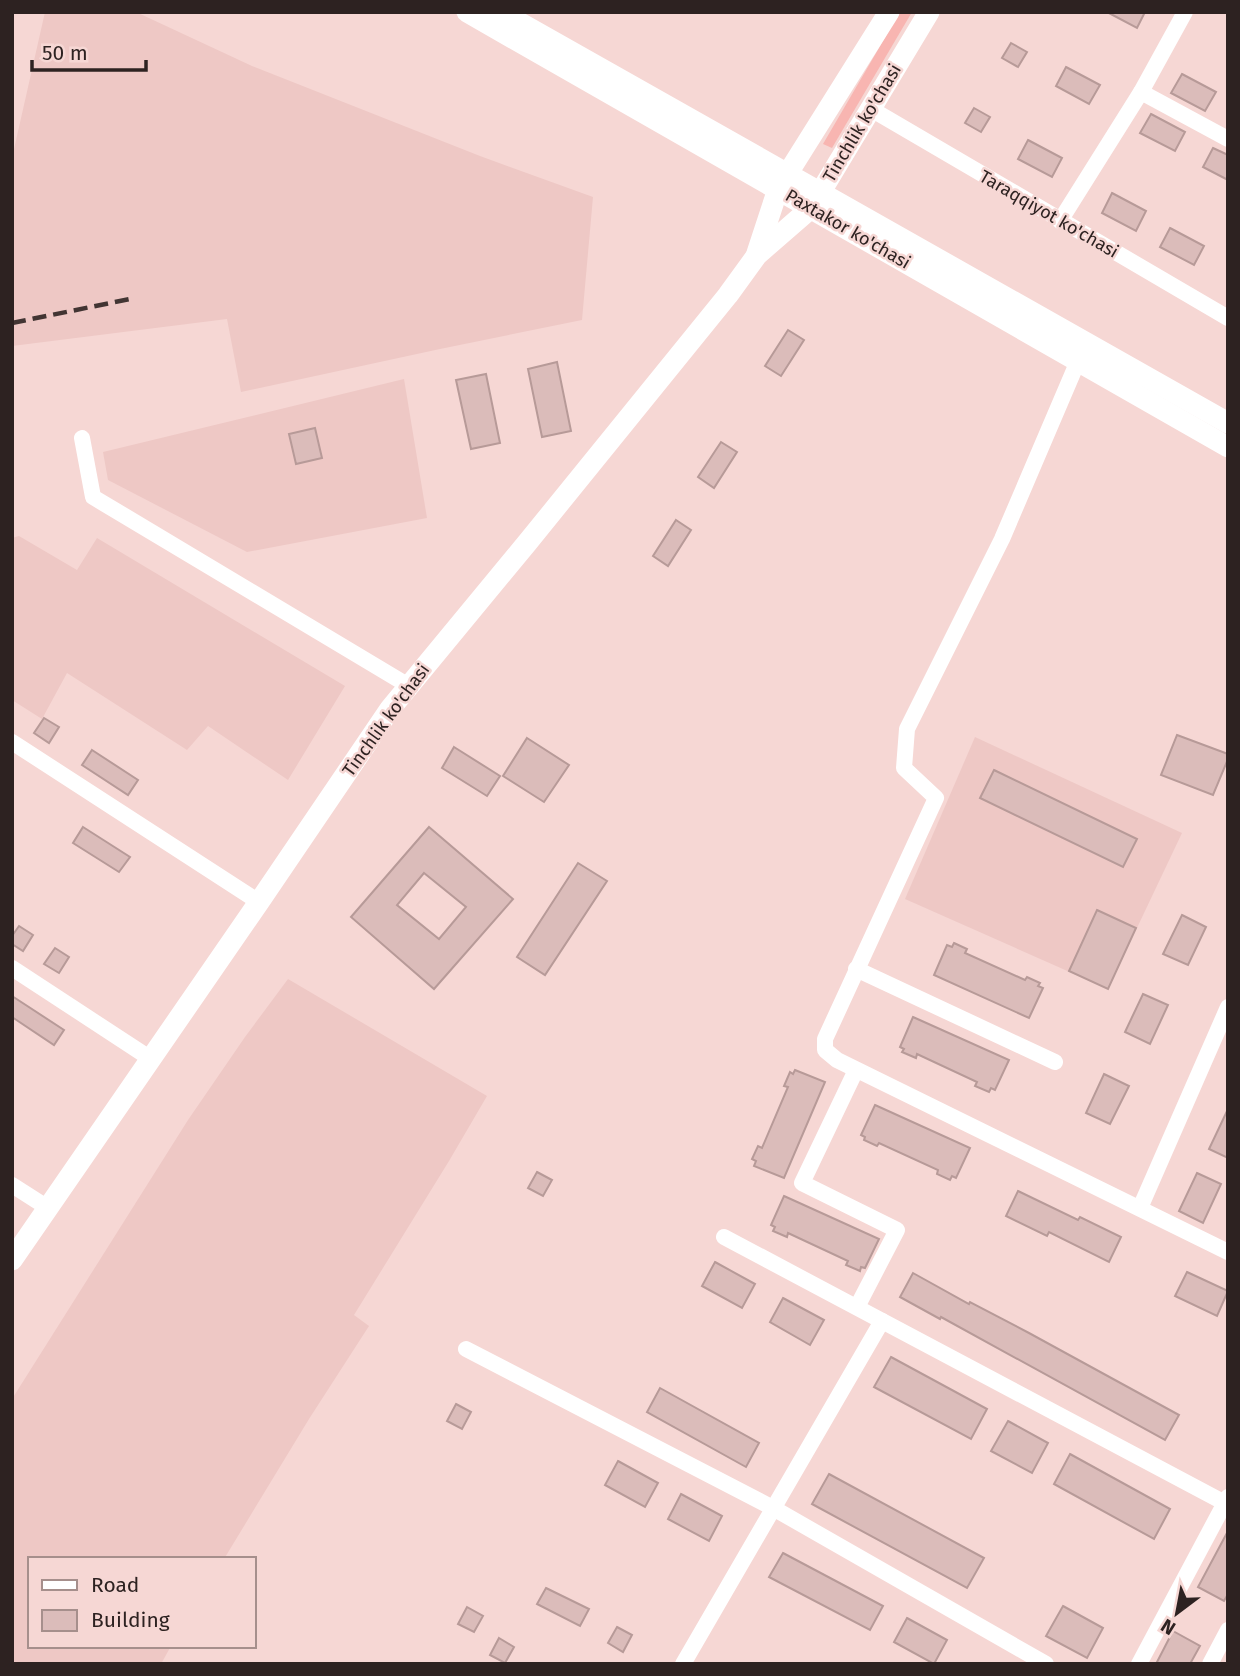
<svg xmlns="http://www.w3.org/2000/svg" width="1240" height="1676" font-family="'Fira Sans',sans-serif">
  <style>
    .built { fill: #eec8c5 }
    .grass { fill: #f8b5b1 }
    .building { fill: #dbbcba; stroke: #b79a98; stroke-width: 2; fill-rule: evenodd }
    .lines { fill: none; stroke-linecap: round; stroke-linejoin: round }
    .minor { stroke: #fff; stroke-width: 16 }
    .major { stroke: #fff; stroke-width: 21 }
    .rail { stroke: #423533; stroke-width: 4.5; stroke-dasharray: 14 7; stroke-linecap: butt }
    .labels { text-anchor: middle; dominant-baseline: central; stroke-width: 5; stroke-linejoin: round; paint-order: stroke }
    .street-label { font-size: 18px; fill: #2d2221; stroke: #f6d7d4 }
  </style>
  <rect width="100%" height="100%" fill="#f6d7d4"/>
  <g class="built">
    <path d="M45,12H136L252,66L480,156L593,197L582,320L440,349L241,392L227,319L12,346V158Z"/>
    <path d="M404,379L427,518L247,552L108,480L103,452Z"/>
    <path d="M19,536L77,570L97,538L345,686L288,780L208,726L187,750L67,673L42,719L12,700V538Z"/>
    <path d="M975,737L1182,833L1108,989L905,899Z"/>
    <path d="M288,979L487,1096L449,1161L354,1315L369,1326L309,1419L224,1559H30V1646H171L161,1664H12V1399L188,1120L245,1037Z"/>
  </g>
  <path class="grass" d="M900,12H912L832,148L823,144Z"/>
  <g class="building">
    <path d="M1107,12H1145L1137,28Z"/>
    <path d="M1011,43L1027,52L1018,67L1002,58Z"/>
    <path d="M1066,67L1100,85L1089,104L1056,86Z"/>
    <path d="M1182,74L1216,92L1205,111L1171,93Z"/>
    <path d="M974,108L990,117L981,132L965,123Z"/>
    <path d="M1151,114L1185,132L1175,151L1140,133Z"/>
    <path d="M1028,140L1062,158L1052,177L1018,159Z"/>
    <path d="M1213,148L1228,155V180L1203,167Z"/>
    <path d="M1112,193L1146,211L1136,231L1102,213Z"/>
    <path d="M1170,228L1204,246L1194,265L1160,247Z"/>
    <path d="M788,330L804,340L781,376L765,366Z"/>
    <path d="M557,362L571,431L542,437L528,369Z"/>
    <path d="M486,374L500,443L471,449L456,380Z"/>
    <path d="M315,428L322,458L296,464L289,434Z"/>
    <path d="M721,442L737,452L714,488L698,477Z"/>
    <path d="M676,520L691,530L668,566L653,556Z"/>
    <path d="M44,718L59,727L49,743L34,733Z"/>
    <path d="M1177,735L1228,754V759L1213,795L1161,775Z"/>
    <path d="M527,738L569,765L544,802L503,776Z"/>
    <path d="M454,747L500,776L487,796L442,768Z"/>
    <path d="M92,750L138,780L128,795L82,765Z"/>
    <path d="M994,770L1137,839L1123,867L980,798Z"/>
    <path d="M83,827L130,857L119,872L73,843Z"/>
    <path d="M429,827L513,899L434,989L351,917ZM424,873L466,907L439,939L397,905Z"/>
    <path d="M578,863L607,881L545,975L517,957Z"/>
    <path d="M1097,910L1136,928L1108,989L1069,971Z"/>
    <path d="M1182,915L1206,927L1188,965L1163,954Z"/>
    <path d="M19,926L33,935L23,951L12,944V936Z"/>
    <path d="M954,943L967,949L965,953L1025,980L1027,977L1040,983L1038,986L1043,988L1029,1018L934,975L947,945L952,947Z"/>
    <path d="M55,948L69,957L59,973L44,964Z"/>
    <path d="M1143,994L1168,1005L1150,1044L1125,1032Z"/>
    <path d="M12,996L64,1030L54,1045L12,1017Z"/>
    <path d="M913,1017L1009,1060L995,1090L991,1088L989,1092L975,1086L977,1082L917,1054L916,1058L902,1052L904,1049L900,1047Z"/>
    <path d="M795,1070L825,1082L784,1178L754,1166L756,1161L752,1159L758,1146L762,1148L788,1087L784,1086L790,1072L793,1074Z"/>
    <path d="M1104,1074L1129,1086L1110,1124L1086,1113Z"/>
    <path d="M875,1105L970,1148L956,1178L952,1176L950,1180L937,1174L938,1170L879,1143L877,1146L864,1140L865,1137L861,1135Z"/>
    <path d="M1228,1109V1158L1209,1149Z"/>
    <path d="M537,1172L552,1180L543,1196L528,1188Z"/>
    <path d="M1197,1173L1221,1184L1203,1223L1179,1211Z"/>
    <path d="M1018,1191L1078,1220L1080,1217L1121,1237L1109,1262L1049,1232L1047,1236L1006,1216Z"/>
    <path d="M784,1196L879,1239L865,1268L861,1267L860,1271L846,1265L848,1261L788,1233L787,1237L773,1231L775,1227L771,1225Z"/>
    <path d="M715,1262L755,1284L742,1308L702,1286Z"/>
    <path d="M1187,1272L1228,1291L1217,1316L1175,1296Z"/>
    <path d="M913,1273L969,1304L970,1302L1029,1333L1179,1415L1165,1440L941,1317L940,1319L900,1297Z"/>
    <path d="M783,1298L824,1320L810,1345L770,1322Z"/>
    <path d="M891,1357L987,1409L971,1439L874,1387Z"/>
    <path d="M660,1388L759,1443L746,1467L647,1412Z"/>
    <path d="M456,1404L471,1412L462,1429L447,1421Z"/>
    <path d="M1008,1421L1048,1443L1032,1473L991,1451Z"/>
    <path d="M1070,1454L1170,1509L1154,1539L1054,1484Z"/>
    <path d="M618,1461L658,1483L645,1507L605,1485Z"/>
    <path d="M829,1474L984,1558L967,1588L812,1504Z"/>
    <path d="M681,1494L722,1516L709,1541L668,1519Z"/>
    <path d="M1228,1531V1594L1224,1601L1198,1587Z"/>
    <path d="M783,1553L883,1606L870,1630L769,1577Z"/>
    <path d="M546,1588L589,1609L580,1626L537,1604Z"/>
    <path d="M1063,1606L1103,1628L1087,1658L1046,1636Z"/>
    <path d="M467,1607L483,1616L474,1632L458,1624Z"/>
    <path d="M907,1618L947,1640L934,1664L894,1642Z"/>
    <path d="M617,1627L632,1635L623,1652L608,1643Z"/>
    <path d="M1173,1631L1200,1646L1190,1664H1156Z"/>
    <path d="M499,1638L514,1647L505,1663L490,1655Z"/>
  </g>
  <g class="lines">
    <g class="minor">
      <path d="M1141,92L1228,139"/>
      <path d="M871,109L1228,318"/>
      <path d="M1060,221L1141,92L1185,12"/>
      <path d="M1078,361L1002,539L907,729L904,768L936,798L825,1039V1050L837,1060L1228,1252"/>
      <path d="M82,438L93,497L409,686"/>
      <path d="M12,742L259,902"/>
      <path d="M12,968L151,1059"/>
      <path d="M856,969L1055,1062"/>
      <path d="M856,1070L802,1183L897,1230L857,1307"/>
      <path d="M12,1185L48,1208"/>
      <path d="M1140,1208L1228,1007"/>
      <path d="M724,1237L1225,1503"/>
      <path d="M466,1349L773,1508L1046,1664"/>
      <path d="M683,1664L882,1321"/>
      <path d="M1139,1664L1228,1497"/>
      <path d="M1210,1664L1228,1630"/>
    </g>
    <g class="major">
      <path d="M467,12L1228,447"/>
      <path d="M501,12L1228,423"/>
      <path d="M757,253L778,189L889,12"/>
      <path d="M12,1260L259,902L390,709L527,543L728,295L757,255L811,208L929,12"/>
    </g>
    <path class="rail" d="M12,323L130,299"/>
  </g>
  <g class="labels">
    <g class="street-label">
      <text transform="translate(862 123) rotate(-59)">Tinchlik ko'chasi</text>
      <text transform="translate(1049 214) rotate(30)">Taraqqiyot ko'chasi</text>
      <text transform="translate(848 229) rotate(30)">Paxtakor ko'chasi</text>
      <text transform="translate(386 720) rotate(-54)">Tinchlik ko'chasi</text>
    </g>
  </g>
  <rect width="1240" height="1676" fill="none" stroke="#2d2221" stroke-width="28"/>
  <rect x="28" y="1557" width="228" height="91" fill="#f6d7d4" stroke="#a68f8c" stroke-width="2"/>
  <rect x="42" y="1580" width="35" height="10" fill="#ffffff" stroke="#a68f8c" stroke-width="2"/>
  <text x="91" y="1592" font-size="21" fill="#2d2221">Road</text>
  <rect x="42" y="1610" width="35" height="21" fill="#dbbcba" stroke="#a68f8c" stroke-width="2"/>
  <text x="91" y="1627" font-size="21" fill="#2d2221">Building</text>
  <g transform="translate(1177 1613) rotate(212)" stroke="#f6d7d4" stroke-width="5" paint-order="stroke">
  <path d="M0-5L12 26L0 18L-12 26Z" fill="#2d2221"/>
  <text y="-10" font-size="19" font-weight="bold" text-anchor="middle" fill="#2d2221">N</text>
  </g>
  <path d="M32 60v10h114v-10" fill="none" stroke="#2d2221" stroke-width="3.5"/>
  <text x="42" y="60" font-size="21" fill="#2d2221" stroke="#f6d7d4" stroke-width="5" paint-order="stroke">50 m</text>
</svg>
